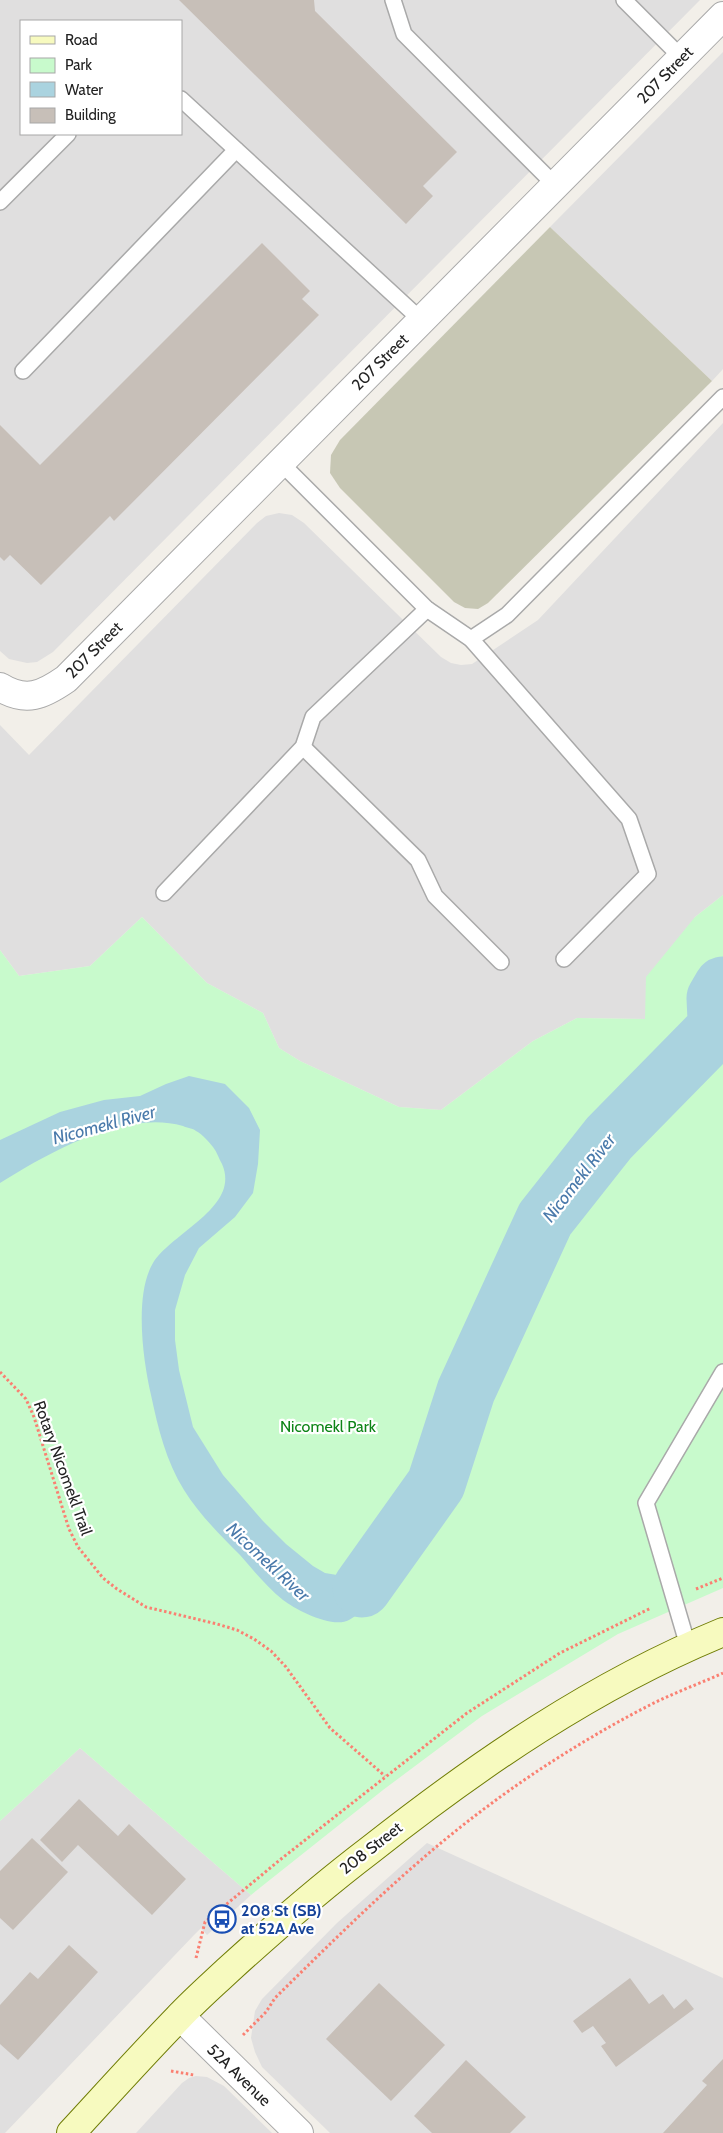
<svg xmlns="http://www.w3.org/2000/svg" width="723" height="2133" font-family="Cabin,sans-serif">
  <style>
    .residential { fill: #e0dfdf; fill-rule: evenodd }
    .construction { fill: #c7c7b4 }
    .park { fill: #c8facc }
    .water { fill: #aad3df }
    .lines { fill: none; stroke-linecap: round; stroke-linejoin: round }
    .river { stroke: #aad3df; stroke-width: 59 }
    .building { fill: #c7bfb8 }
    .service-casing { stroke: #a9a9a9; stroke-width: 18 }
    .minor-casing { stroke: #a9a9a9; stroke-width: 30 }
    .secondary-casing { stroke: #707d05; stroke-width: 30 }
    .path { stroke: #fa8072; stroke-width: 3; stroke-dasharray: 2.5 2.5; stroke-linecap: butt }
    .service { stroke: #fff; stroke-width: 15 }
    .minor { stroke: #fff; stroke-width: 28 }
    .secondary { stroke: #f7fabf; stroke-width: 28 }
    .labels { text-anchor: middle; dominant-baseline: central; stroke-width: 4.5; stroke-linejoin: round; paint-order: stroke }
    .street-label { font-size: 16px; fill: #222; stroke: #fff }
    .park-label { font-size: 16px; fill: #0c8416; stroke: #fff }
    .transit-label { font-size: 16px; font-weight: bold; fill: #164399; stroke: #fff; text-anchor: start }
    .water-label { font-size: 18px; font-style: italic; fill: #4a7aab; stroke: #fff }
  </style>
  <rect width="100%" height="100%" fill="#f2efe9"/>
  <g class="residential">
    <path d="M0,0H700L53,652L37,662L27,663L9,659L0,651ZM21,21H181V134H21Z"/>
    <path d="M723,52V369L712,381L550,227Z"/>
    <path d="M723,423V895L695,917L645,1019L577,1018L533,1041L441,1110L399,1107L300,1061L279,1048L263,1013L207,983L142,917L90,966L19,976L0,950V725L29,755L257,523L266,516L279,513L292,515L304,523L441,657L451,663L461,665L472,664L538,620Z"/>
    <path d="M80,1748L251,1895L207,1935L201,1928L194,1935L5,2133H0V1821Z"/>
    <path d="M427,1843L723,1978V2133H330L262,2067L255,2052L251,2038L255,2011L262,1999L337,1923Z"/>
    <path d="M196,2076L207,2077L224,2086L272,2133H136L182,2083L189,2078Z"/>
  </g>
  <path class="construction" d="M550,227L712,381L488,603L478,609L465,608L454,602L340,488L330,473L331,455L340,440Z"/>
  <path class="park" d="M723,895V1588L618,1634L482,1716L383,1790L251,1895L80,1748L0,1821V950L19,976L90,966L142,917L207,983L263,1013L279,1048L300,1061L399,1107L441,1110L533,1041L577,1018L645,1019L646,977L695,917Z"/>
  <path class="water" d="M189,1076L225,1084L249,1108L260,1130L258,1164L253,1193L235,1217L199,1248L185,1275L175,1310V1340L179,1370L193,1427L223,1475L263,1521L286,1544L313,1566L325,1573L337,1575L350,1569L359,1560L395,1505L412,1526C397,1555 378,1605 349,1620C333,1629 296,1610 283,1600C267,1587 253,1570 240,1555C220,1535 199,1514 184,1490C166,1461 158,1428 151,1395C143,1360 134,1295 153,1263C172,1232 241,1207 222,1164C219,1159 217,1152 213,1147C209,1142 202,1134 196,1131C193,1128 187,1128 183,1126C125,1109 48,1153 0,1183V1140L60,1112L104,1100L140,1096L166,1084Z"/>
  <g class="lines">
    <path class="river" d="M362,1588L436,1484L466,1391L545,1219L609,1138L715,1030L717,1019L716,998L723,986"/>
  </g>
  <g class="building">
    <path d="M179,0H314L315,11L457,152L423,186L433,196L406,224Z"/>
    <path d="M262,243L310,291L302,299L319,315L114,521L110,516L41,585L10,555L4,561L0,557V425L40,465Z"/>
    <path d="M79,1799L118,1836L129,1824L186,1879L152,1915L78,1845L62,1862L40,1840Z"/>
    <path d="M32,1838L68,1872L13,1930L0,1918V1871Z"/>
    <path d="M69,1945L98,1972L18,2060L0,2044V2005L30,1972L38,1979Z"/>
    <path d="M630,1978L649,2004L663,1994L674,2009L686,1999L694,2009L616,2067L601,2046L606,2043L593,2026L582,2033L573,2021Z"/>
    <path d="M379,1983L445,2045L391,2101L326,2039Z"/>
    <path d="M723,2059V2133H663L707,2085L702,2081Z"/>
    <path d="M466,2060L526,2117L510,2133H432L414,2116Z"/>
  </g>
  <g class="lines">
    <g class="service-casing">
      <g id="service">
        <path d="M393,0L404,34L556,186"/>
        <path d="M624,0L682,58"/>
        <path d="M181,99L421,320"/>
        <path d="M0,202L68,134"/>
        <path d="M23,371L236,150"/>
        <path d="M281,463L427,609L471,639L629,819L648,874L564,959"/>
        <path d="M471,639L507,615L723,397"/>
        <path d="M303,747L418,860L435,896L501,962"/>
        <path d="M164,893L303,747L313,717L427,609"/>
        <path d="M688,1646L646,1503L723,1372"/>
      </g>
    </g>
    <g class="minor-casing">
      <g id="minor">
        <path d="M0,687C26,703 43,695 66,679L723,16"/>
        <path d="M180,2016L299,2133"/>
      </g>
    </g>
    <g class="secondary-casing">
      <path id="secondary" d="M71,2133C107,2094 142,2055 179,2017C194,2001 211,1986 227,1971C273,1929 320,1888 370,1850C479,1764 594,1685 723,1632"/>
    </g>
    <g class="path">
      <path d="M0,1372L26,1399L34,1417L69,1529L78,1547L103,1578L117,1589L146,1607L217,1624L237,1630L254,1639L271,1651L286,1667L330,1728L385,1776"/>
      <path d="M696,1589L723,1578"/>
      <path d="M196,1958L205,1922L281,1859L467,1713L560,1653L651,1608"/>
      <path d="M243,2035L266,2012L275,1998C344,1930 413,1861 492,1803C539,1768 597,1732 650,1705C673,1693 699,1684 723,1673"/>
      <path d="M171,2071L194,2075"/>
    </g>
    <use href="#service" class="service"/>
    <use href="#minor" class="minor"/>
    <use href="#secondary" class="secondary"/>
  </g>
  <defs>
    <g id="bus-ring" transform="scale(1.4375)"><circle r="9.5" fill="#fff" stroke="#1a4fb4" stroke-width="1.5"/><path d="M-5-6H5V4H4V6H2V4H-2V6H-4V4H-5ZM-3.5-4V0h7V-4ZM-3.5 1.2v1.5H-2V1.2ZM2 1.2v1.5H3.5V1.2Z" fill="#1a4fb4"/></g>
  </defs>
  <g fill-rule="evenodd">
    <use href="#bus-ring" x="222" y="1919"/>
  </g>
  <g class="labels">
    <g class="street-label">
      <text transform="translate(665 75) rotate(-46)">207 Street</text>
      <text transform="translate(380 362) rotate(-45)">207 Street</text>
      <text transform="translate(94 650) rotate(-45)">207 Street</text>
      <text transform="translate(63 1468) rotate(70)">Rotary Nicomekl Trail</text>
      <text transform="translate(371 1848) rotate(-38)">208 Street</text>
      <text transform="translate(239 2075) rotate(44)">52A Avenue</text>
    </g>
    <g class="park-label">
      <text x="328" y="1426">Nicomekl Park</text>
    </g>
    <g class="transit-label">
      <text x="241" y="1910">208 St (SB)<tspan x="241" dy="18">at 52A Ave</tspan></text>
    </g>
    <g class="water-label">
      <text transform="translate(104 1125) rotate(-15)">Nicomekl River</text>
      <text transform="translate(579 1178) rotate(-52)">Nicomekl River</text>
      <text transform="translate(268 1562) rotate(43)">Nicomekl River</text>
    </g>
  </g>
  <rect x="20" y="20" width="162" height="115" fill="#ffffff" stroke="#a7a7a7"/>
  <rect x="30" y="36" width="25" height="8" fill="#f7fabf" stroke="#a7a7a7"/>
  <text x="65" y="45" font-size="15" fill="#222222">Road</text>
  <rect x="30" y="58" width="25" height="15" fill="#c8facc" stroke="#a7a7a7"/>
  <text x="65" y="70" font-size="15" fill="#222222">Park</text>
  <rect x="30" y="82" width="25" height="15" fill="#aad3df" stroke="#a7a7a7"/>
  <text x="65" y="95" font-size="15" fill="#222222">Water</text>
  <rect x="30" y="108" width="25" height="15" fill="#c7bfb8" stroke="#a7a7a7"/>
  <text x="65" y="120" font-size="15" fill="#222222">Building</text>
</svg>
